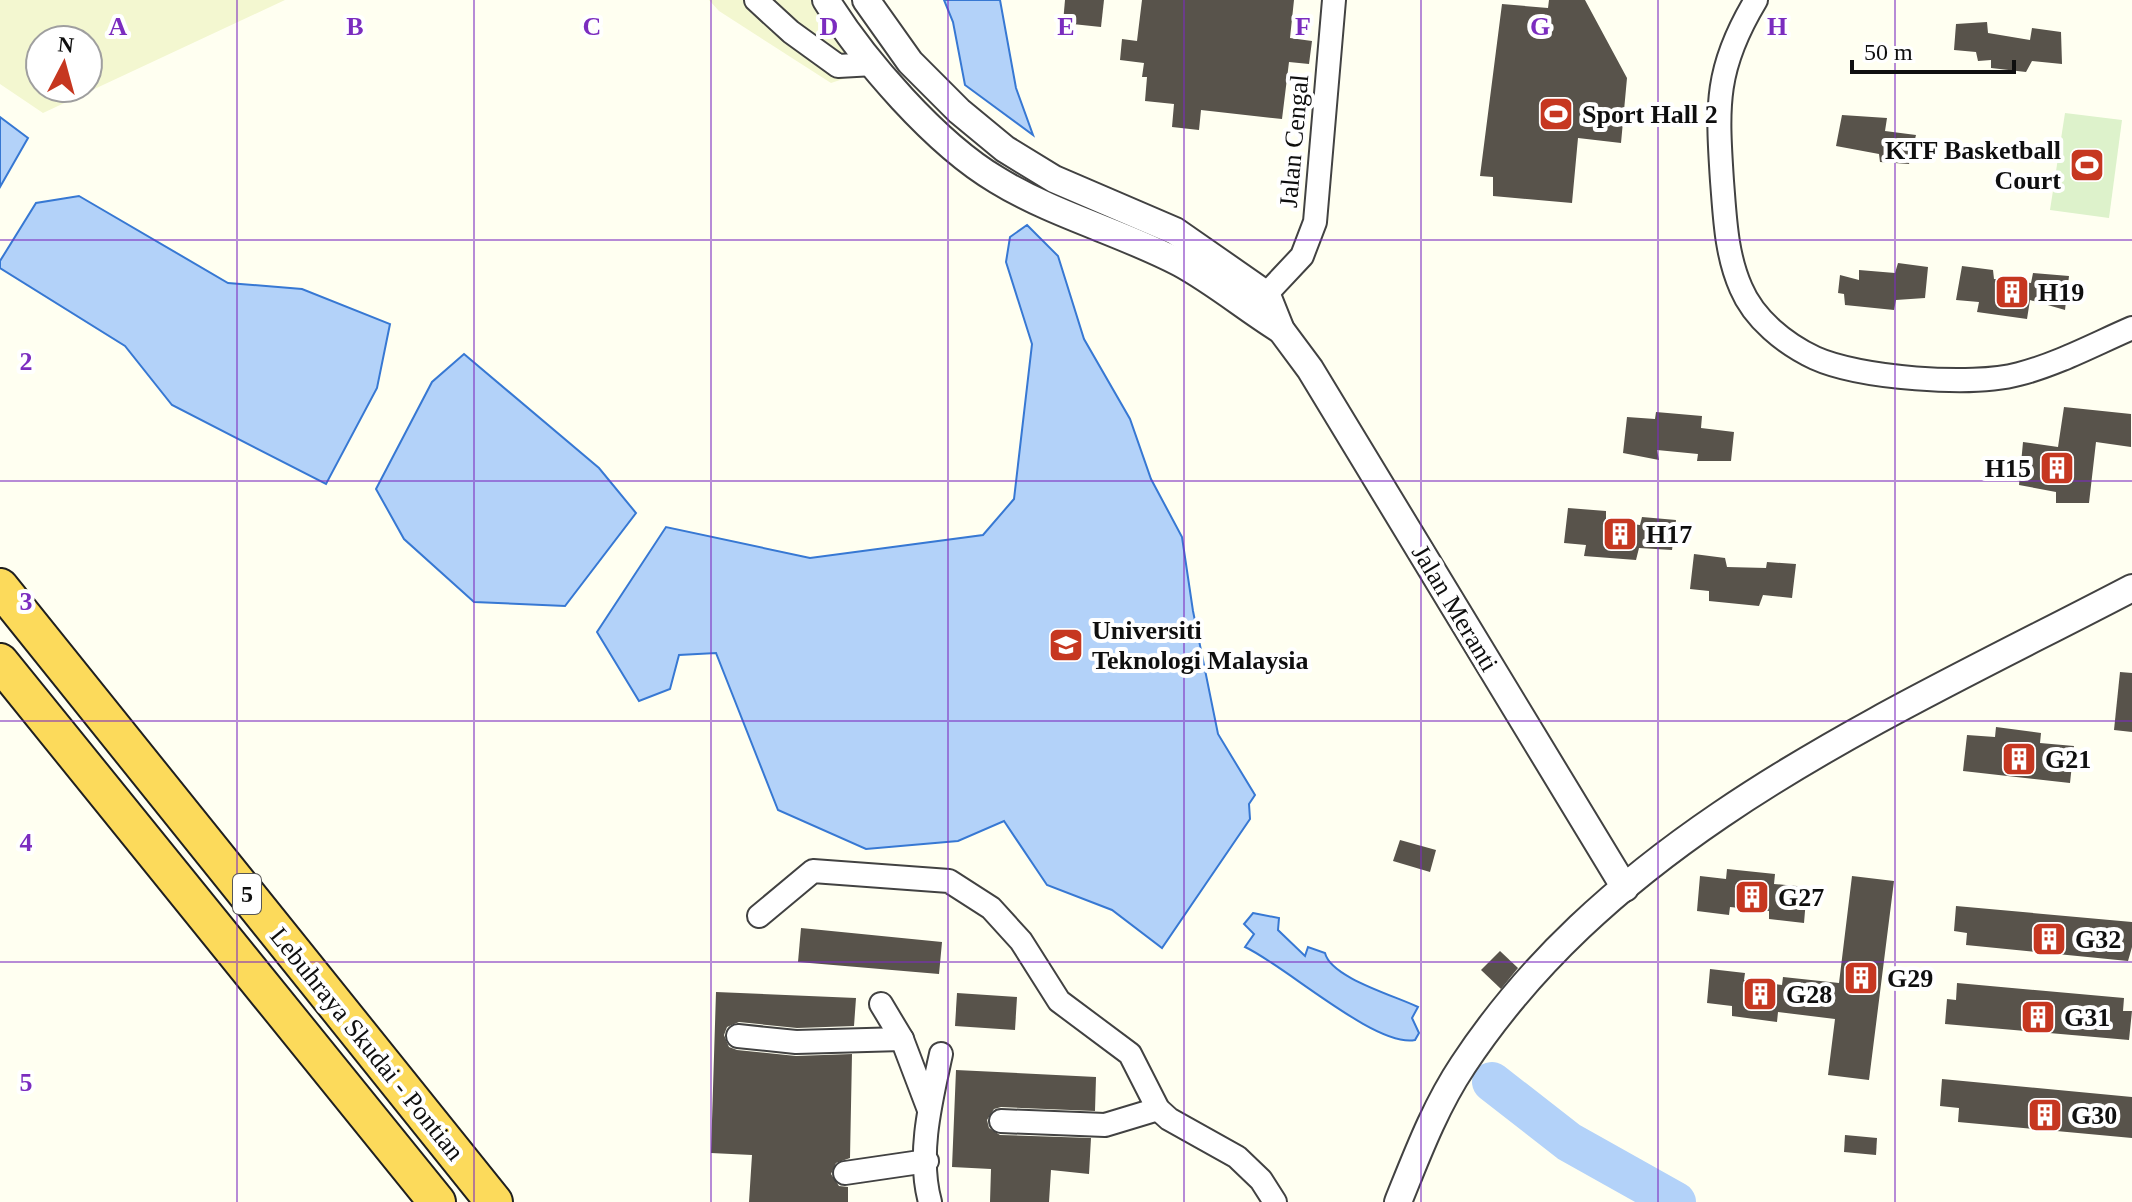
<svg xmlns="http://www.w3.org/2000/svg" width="2132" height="1202" font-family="'Times New Roman',serif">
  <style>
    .farmland { fill: #f3f7d0; fill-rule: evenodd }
    .pitch { fill: #ddf2cb }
    .water { fill: #b3d2f9; stroke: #3778d3; stroke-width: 2 }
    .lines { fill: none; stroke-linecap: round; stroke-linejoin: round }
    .river { stroke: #b3d2f9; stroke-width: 40 }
    .building { fill: #58534b }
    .minor-casing { stroke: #424242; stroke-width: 26 }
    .tertiary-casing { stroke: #424242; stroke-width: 30 }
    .trunk-casing { stroke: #202020; stroke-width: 40 }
    .minor { stroke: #fff; stroke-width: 22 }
    .tertiary { stroke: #fff; stroke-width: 26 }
    .trunk { stroke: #fcda5b; stroke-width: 36 }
    .grid { fill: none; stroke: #7b2cbf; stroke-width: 2; stroke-opacity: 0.55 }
    .labels { text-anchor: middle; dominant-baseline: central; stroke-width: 8; stroke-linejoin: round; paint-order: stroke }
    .shield { fill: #fff; stroke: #575757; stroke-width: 2 }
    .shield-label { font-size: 24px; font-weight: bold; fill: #0f0f0f }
    .poi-label { font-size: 26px; font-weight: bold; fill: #0f0f0f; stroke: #fff; text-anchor: start }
    .street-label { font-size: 26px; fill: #0f0f0f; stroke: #fff }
    .grid-label { font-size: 26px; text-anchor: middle; font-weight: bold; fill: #7b2cbf; stroke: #fff; stroke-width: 8; stroke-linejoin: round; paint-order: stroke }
  </style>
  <rect width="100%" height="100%" fill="#fffff1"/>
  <g class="farmland">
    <path d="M0,0H285L43,113L0,84ZM88,40V88H40V40Z"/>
    <path d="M709,0H817L864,72L831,83L719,11Z"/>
  </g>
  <path class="pitch" d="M2065,113L2122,120L2109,218L2050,210Z"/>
  <g class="water">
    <path d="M944,0H1000L1016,88L1033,135L965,85L953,22Z"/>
    <path d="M0,117L28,138L0,187Z"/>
    <path d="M79,196L228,283L302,289L390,324L377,388L326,484L172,405L125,346L0,268V261L36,203Z"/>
    <path d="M1027,225L1058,256L1084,339L1130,419L1151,479L1182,537L1193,611L1218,734L1255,795L1249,804L1250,819L1162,948L1112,910L1047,885L1004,821L958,841L866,849L778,810L716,653L679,655L670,689L639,701L597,632L666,527L810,558L983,535L1014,499L1032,344L1006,262L1010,237Z"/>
    <path d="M464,354L599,468L636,513L565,606L474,602L404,539L376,489L432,382Z"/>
    <path d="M1253,913L1279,918L1278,930L1305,956L1308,947L1325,953C1331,978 1396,996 1418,1007L1412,1018L1419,1033L1415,1040C1376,1048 1283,964 1245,947L1254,934L1244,924Z"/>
  </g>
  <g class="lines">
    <path class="river" d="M1492,1082L1569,1142L1676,1202"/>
  </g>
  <g class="building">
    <path d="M1065,0H1104L1101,27L1063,23Z"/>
    <path d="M1142,0H1294L1290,38L1312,41L1309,64L1289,62L1282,119L1201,110L1199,130L1172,127L1174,104L1145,101L1147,77H1142L1144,63L1120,60L1122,39L1137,41Z"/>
    <path d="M1549,0H1585L1627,78L1621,143L1578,138L1572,203L1493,196V177L1480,176L1502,4L1548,8Z"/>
    <path d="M1987,22L1988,33L2030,40L2032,28L2061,32L2062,64L2032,61L2026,72L1991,68V60L1978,61L1976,52L1954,50L1956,24Z"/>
    <path d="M1842,115L1887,118L1885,131L1916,135L1909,164L1880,162L1879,154L1836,146Z"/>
    <path d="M1898,263L1928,267L1925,298L1896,300L1894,310L1845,305L1844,294L1838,293L1840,275L1859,280V270L1895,273Z"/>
    <path d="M1962,266L1993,270L1994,279L2031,283L2033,273L2069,276L2065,310L2030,300L2027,319L1977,312L1979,302L1956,300Z"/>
    <path d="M2064,407L2131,414V447L2096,442L2089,503H2056V492L2019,485L2023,442L2058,447Z"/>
    <path d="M1656,412L1702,416L1701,428L1734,432L1731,461H1697L1698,454L1657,450L1659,460L1623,453L1627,417L1655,419Z"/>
    <path d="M1568,508L1606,511V521L1640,525L1642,517L1676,520L1672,550L1639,548L1636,560L1584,556L1586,545L1564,543Z"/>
    <path d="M1694,554L1725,558L1727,567L1766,568L1767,562L1796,564L1792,598L1763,595L1759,606L1709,601V591L1690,589Z"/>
    <path d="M2120,672L2132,673V732L2114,730Z"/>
    <path d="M1996,727L2041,733L2040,743L2074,746L2070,783L1963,771L1967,735L1995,737Z"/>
    <path d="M1400,840L1436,850L1430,872L1393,861Z"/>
    <path d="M1727,869L1775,874L1774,884L1807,887L1804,923L1769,919V911L1730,907L1729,915L1697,911L1700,876L1726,879Z"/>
    <path d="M1852,876L1894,881L1869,1080L1828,1075L1835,1019L1778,1012L1777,1022L1732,1016V1006L1707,1003L1710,969L1745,973L1744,980L1782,985L1783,977L1839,983Z"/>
    <path d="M1956,906L2132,922V947L2128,961L1966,945L1967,933L1954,931Z"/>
    <path d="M801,928L942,942L939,974L798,962Z"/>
    <path d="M1500,951L1518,968L1501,989L1481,970Z"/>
    <path d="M1957,983L2124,998L2123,1011H2132L2129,1040L1945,1024L1947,999L1956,1000Z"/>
    <path d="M716,992L856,998L854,1026L797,1028L739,1022L727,1027L724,1035L729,1047L737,1050L796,1056L852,1054L850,1158L836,1163L831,1174L839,1186L848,1187V1202H749L752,1155L711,1153Z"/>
    <path d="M957,993L1017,997L1015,1030L955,1026Z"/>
    <path d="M956,1070L1096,1077L1095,1111L1001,1107L994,1109L987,1120L989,1128L1000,1135L1091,1138L1089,1174L1051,1170L1049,1202H990L991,1169L952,1167Z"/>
    <path d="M1942,1079L2132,1097V1138L1958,1122L1959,1108L1940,1106Z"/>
    <path d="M1845,1135L1877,1138L1876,1155L1844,1152Z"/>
  </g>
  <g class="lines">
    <g class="minor-casing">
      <g id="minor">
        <path d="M756,0L791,32L838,66L874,64"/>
        <path d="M1756,0C1715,68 1717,105 1722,181C1725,218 1726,254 1741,288C1754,319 1785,344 1815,358C1859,378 1972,387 2019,374C2058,364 2095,344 2132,328"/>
        <path d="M1256,305L1302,256L1315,222L1334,0"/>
        <path d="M759,916L813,871L949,881L991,908L1021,941L1059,1001L1130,1054L1158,1109L1169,1119L1237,1157L1261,1180L1275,1202"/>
        <path d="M881,1004L902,1039L929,1110"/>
        <path d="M738,1036L796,1042L902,1039"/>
        <path d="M1001,1121L1105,1125L1158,1109"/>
        <path d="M845,1173L927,1161"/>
        <path d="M930,1202C917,1155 931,1100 941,1054"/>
      </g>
    </g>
    <g class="tertiary-casing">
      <g id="tertiary">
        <path d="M826,0C863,60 936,144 997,180C1054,215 1121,232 1180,263C1215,282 1247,309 1281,330"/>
        <path d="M866,0L910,62L959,111L1005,149L1054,179L1175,231L1267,295L1281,330L1310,369L1625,888"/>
        <path d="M1398,1202C1417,1155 1435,1107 1463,1065C1618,830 1891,714 2132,588"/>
      </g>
    </g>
    <g class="trunk-casing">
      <g id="trunk">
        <path d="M0,587L494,1202"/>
        <path d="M0,662L437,1202"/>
      </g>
    </g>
    <use href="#minor" class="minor"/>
    <use href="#tertiary" class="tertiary"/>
    <use href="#trunk" class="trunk"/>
  </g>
  <path class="grid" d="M237,0V1202M474,0V1202M711,0V1202M948,0V1202M1184,0V1202M1421,0V1202M1658,0V1202M1895,0V1202M0,240H2132M0,481H2132M0,721H2132M0,962H2132"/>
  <defs>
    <g id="stadium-square" transform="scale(1.8)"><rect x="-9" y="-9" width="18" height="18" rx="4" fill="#c63720" stroke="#fff"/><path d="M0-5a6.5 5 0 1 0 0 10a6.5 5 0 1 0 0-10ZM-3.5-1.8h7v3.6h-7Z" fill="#fff"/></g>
    <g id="building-square" transform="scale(1.8)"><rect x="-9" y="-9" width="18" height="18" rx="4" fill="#c63720" stroke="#fff"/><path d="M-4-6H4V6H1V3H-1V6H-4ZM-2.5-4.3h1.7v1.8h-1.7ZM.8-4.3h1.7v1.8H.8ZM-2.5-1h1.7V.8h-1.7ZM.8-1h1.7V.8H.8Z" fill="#fff"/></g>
    <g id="university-square" transform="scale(1.8)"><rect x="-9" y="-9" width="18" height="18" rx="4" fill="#c63720" stroke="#fff"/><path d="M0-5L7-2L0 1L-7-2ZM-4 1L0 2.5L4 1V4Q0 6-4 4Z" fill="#fff"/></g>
  </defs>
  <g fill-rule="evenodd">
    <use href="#stadium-square" x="1556" y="114"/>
    <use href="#stadium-square" x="2087" y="165"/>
    <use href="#building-square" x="2012" y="292"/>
    <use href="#building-square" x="2057" y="468"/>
    <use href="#building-square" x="1620" y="534"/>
    <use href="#university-square" x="1066" y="645"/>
    <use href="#building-square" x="2019" y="759"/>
    <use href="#building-square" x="1752" y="897"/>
    <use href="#building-square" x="2049" y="939"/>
    <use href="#building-square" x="1861" y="978"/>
    <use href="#building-square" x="1760" y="994"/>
    <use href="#building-square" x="2038" y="1017"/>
    <use href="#building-square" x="2045" y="1115"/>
  </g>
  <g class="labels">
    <rect class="shield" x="233" y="874" width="28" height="40" rx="6"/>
    <g class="shield-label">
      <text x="247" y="894">5</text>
    </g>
    <g class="poi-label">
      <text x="1582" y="114">Sport Hall 2</text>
      <text x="2061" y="150" text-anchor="end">KTF Basketball<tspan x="2061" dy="30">Court</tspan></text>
      <text x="2038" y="292">H19</text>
      <text x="2031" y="468" text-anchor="end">H15</text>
      <text x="1646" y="534">H17</text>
      <text x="1092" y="630">Universiti<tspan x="1092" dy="30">Teknologi Malaysia</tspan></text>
      <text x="2045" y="759">G21</text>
      <text x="1778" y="897">G27</text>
      <text x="2075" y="939">G32</text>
      <text x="1887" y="978">G29</text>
      <text x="1786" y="994">G28</text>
      <text x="2064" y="1017">G31</text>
      <text x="2071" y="1115">G30</text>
    </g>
    <g class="street-label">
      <text transform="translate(1294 141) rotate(-85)">Jalan Cengal</text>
      <text transform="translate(1455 608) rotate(59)">Jalan Meranti</text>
      <text transform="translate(367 1044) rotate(51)">Lebuhraya Skudai - Pontian</text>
    </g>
  </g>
  <g class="grid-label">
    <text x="118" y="35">A</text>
    <text x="355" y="35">B</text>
    <text x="592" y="35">C</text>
    <text x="829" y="35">D</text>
    <text x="1066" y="35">E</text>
    <text x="1303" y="35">F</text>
    <text x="1540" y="35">G</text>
    <text x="1777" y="35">H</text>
    <text x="26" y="370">2</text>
    <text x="26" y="610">3</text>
    <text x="26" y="851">4</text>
    <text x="26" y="1091">5</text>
  </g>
  <g transform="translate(64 64) rotate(6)"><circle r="38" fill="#ffffff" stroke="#9f9f9f" stroke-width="2"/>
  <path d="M0-6L14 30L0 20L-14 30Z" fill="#c63720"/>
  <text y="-12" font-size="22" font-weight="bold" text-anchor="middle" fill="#0f0f0f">N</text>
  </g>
  <path d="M1852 60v12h162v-12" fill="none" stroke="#0f0f0f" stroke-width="4"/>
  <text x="1864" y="60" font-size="24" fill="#0f0f0f" stroke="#ffffff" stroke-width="6" paint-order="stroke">50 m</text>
</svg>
